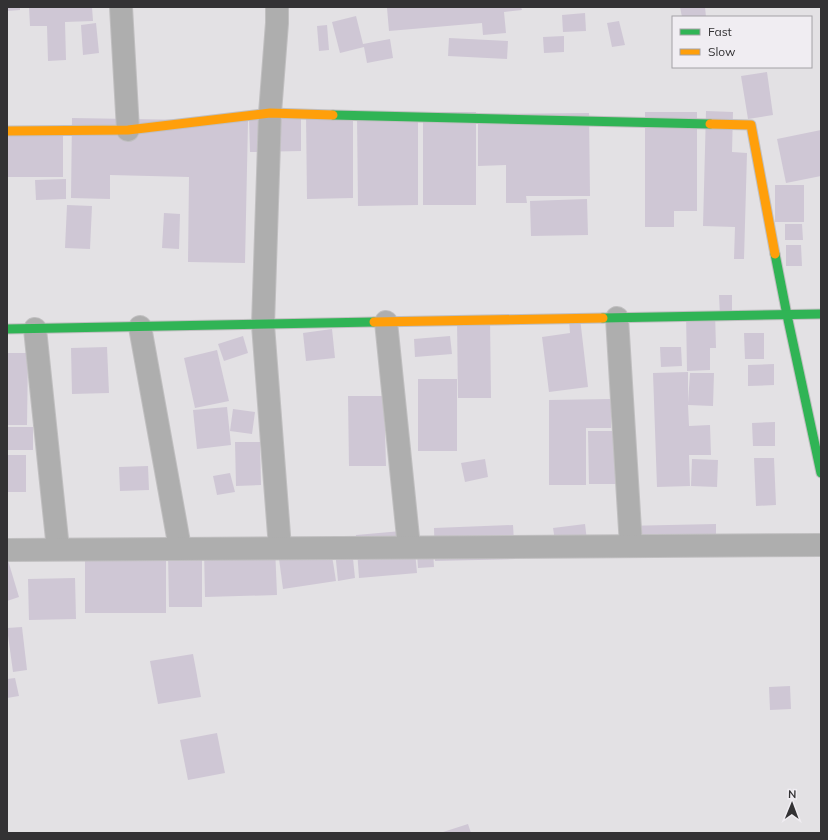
<svg xmlns="http://www.w3.org/2000/svg" width="828" height="840" font-family="Mulish,sans-serif">
  <style>
    .building { fill: #cfc7d5 }
    .lines { fill: none; stroke-linecap: round; stroke-linejoin: round }
    .street-casing { stroke: #c0bfc0; stroke-width: 24 }
    .fast-casing { stroke: #c0bfc0; stroke-width: 11 }
    .slow-casing { stroke: #c0bfc0; stroke-width: 11 }
    .street { stroke: #aeaeae; stroke-width: 22 }
    .fast { stroke: #30b455; stroke-width: 9 }
    .slow { stroke: #ff9f0a; stroke-width: 9 }
  </style>
  <rect width="100%" height="100%" fill="#e3e1e4"/>
  <g class="building">
    <path d="M7,7H20V10L7,11Z"/>
    <path d="M29,7H92L93,21L65,22L66,60L48,61L47,26H30Z"/>
    <path d="M398,7H521L522,10L504,12L506,33L483,35L482,23L389,31L387,8Z"/>
    <path d="M680,7H705L706,17H682Z"/>
    <path d="M585,13L586,31L563,32L562,15Z"/>
    <path d="M356,16L363,44L390,39L393,58L367,63L364,47L340,53L332,22Z"/>
    <path d="M619,21L625,45L612,47L607,23Z"/>
    <path d="M96,23L99,53L83,55L81,25Z"/>
    <path d="M327,25L329,50L319,51L317,26Z"/>
    <path d="M564,36V52L544,53L543,37Z"/>
    <path d="M449,38L508,41L507,59L448,56Z"/>
    <path d="M767,72L773,115L748,119L741,76Z"/>
    <path d="M706,111L733,112L732,152L747,153L744,259H734L735,227L703,226Z"/>
    <rect x="423" y="112" width="53" height="93"/>
    <path d="M645,112H697V211H674V227H645Z"/>
    <path d="M589,113L590,196H526L527,203H506V165L478,166V114Z"/>
    <path d="M306,114H353V198L307,199Z"/>
    <path d="M418,114V205L358,206L357,115Z"/>
    <path d="M301,117V151L250,152L249,118Z"/>
    <path d="M72,118L248,121L245,263L188,262L189,177L110,175V199L71,198Z"/>
    <path d="M63,127V177H7V128Z"/>
    <path d="M821,130V176L786,183L777,139Z"/>
    <path d="M66,179V199L36,200L35,180Z"/>
    <rect x="775" y="185" width="29" height="37"/>
    <path d="M587,199L588,235L531,236L530,201Z"/>
    <path d="M67,205L92,206L90,249L65,248Z"/>
    <path d="M164,213L180,214L179,249L162,248Z"/>
    <path d="M785,224H802L803,240H785Z"/>
    <path d="M786,245H801L802,266H786Z"/>
    <path d="M719,295H732V317L720,316Z"/>
    <path d="M686,312H715L716,348H710V370L687,371Z"/>
    <path d="M580,318L588,387L549,392L542,337L570,333L569,320Z"/>
    <path d="M457,319H490L491,398H458Z"/>
    <path d="M332,329L335,358L306,361L303,333Z"/>
    <path d="M744,333H764V359H745Z"/>
    <path d="M243,336L248,353L224,361L218,344Z"/>
    <path d="M450,336L452,354L415,357L414,339Z"/>
    <path d="M107,347L109,393L72,394L71,348Z"/>
    <path d="M660,347H681L682,366L661,367Z"/>
    <path d="M217,350L229,401L195,408L184,358Z"/>
    <path d="M7,353H28L27,425H7Z"/>
    <path d="M774,364V385L748,386V365Z"/>
    <path d="M688,372V403L690,373H714L713,406L688,405L689,426L710,425L711,455H689L690,486L657,487L653,373Z"/>
    <rect x="418" y="379" width="39" height="72"/>
    <path d="M348,396H384L386,466H349Z"/>
    <path d="M611,399V428H586V485H549V400Z"/>
    <path d="M227,407L231,445L197,449L193,410Z"/>
    <path d="M233,409L255,412L252,434L230,431Z"/>
    <path d="M775,422V446H753L752,423Z"/>
    <rect x="7" y="427" width="26" height="23"/>
    <path d="M588,431H617L618,484H589Z"/>
    <path d="M235,442H260L261,485L236,486Z"/>
    <rect x="7" y="455" width="19" height="37"/>
    <path d="M754,458H774L776,505L756,506Z"/>
    <path d="M485,459L488,477L465,482L461,463Z"/>
    <path d="M692,459L718,460L717,487L691,486Z"/>
    <path d="M148,466L149,490L120,491L119,467Z"/>
    <path d="M230,473L235,492L217,495L213,476Z"/>
    <path d="M585,524L588,549L557,553L553,528Z"/>
    <path d="M716,524V544L623,545L622,526Z"/>
    <path d="M513,525L515,559L435,561L434,528Z"/>
    <path d="M413,530L417,573L359,578L356,535Z"/>
    <path d="M432,537L434,567L418,568L416,538Z"/>
    <path d="M330,543L336,581L283,589L278,551Z"/>
    <path d="M275,547L277,595L205,597L204,549Z"/>
    <path d="M352,549L355,578L338,581L335,551Z"/>
    <path d="M168,553H202V607H169Z"/>
    <path d="M166,556V613H85V557Z"/>
    <path d="M7,557L19,597L7,601Z"/>
    <path d="M75,578L76,619L29,620L28,579Z"/>
    <path d="M22,627L27,670L13,672L7,628Z"/>
    <path d="M193,654L201,697L158,704L150,661Z"/>
    <path d="M15,678L19,696L7,698V679Z"/>
    <path d="M790,686L791,709L770,710L769,687Z"/>
    <path d="M217,733L225,773L188,780L180,740Z"/>
    <path d="M468,824L471,833H440Z"/>
  </g>
  <g class="lines">
    <g class="street-casing">
      <g id="street">
        <path d="M121,7L128,130"/>
        <path d="M277,7V23L270,113L263,325L280,548"/>
        <path d="M617,318L631,546"/>
        <path d="M386,322L409,547"/>
        <path d="M140,327L180,548"/>
        <path d="M35,329L58,549"/>
        <path d="M7,550L821,545"/>
      </g>
    </g>
    <g class="fast-casing">
      <g id="fast">
        <path d="M333,115L710,124"/>
        <path d="M775,254L787,315L821,473"/>
        <path d="M603,318L821,314"/>
        <path d="M7,329L374,322"/>
      </g>
    </g>
    <g class="slow-casing">
      <g id="slow">
        <path d="M710,124L751,125L775,254"/>
        <path d="M7,131L128,130L270,113L333,115"/>
        <path d="M374,322L603,318"/>
      </g>
    </g>
    <use href="#street" class="street"/>
    <use href="#fast" class="fast"/>
    <use href="#slow" class="slow"/>
  </g>
  <rect width="828" height="840" fill="none" stroke="#333234" stroke-width="16"/>
  <rect x="672" y="16" width="140" height="52" fill="#f0edf2" stroke="#a4a2a6"/>
  <rect x="680" y="29" width="20" height="6" fill="#30b455" stroke="#a4a2a6"/>
  <text x="708" y="36" font-size="12" fill="#333234">Fast</text>
  <rect x="680" y="49" width="20" height="6" fill="#ff9f0a" stroke="#a4a2a6"/>
  <text x="708" y="56" font-size="12" fill="#333234">Slow</text>
  <g transform="translate(792 804) rotate(1)" stroke="#f0edf2" stroke-width="3" paint-order="stroke">
  <path d="M0-3L7 15L0 10L-7 15Z" fill="#333234"/>
  <text y="-6" font-size="11" font-weight="bold" text-anchor="middle" fill="#333234">N</text>
  </g>
</svg>
